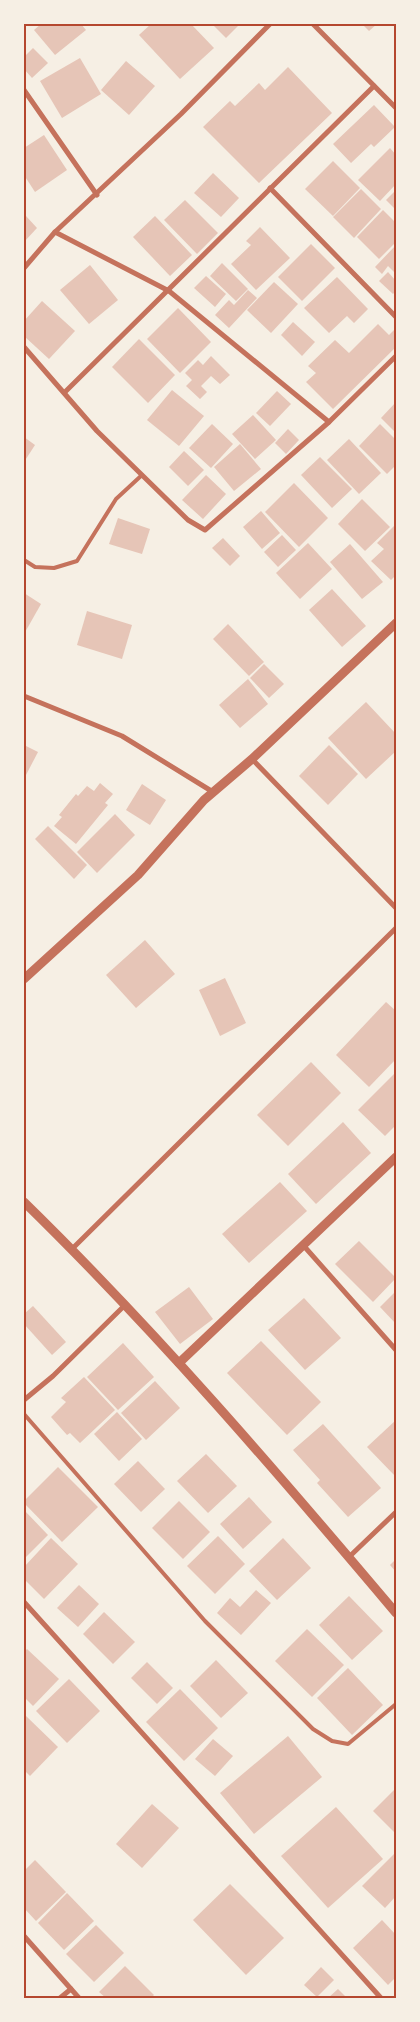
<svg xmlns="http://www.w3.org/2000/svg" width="420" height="2022" font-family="'DM Sans',sans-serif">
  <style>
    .building { fill: #e6c5b7 }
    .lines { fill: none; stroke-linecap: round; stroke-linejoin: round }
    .service { stroke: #c5725c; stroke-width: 4 }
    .minor { stroke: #c5725c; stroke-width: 5 }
    .tertiary { stroke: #c5725c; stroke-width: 9 }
    .neatline { fill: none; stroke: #b5482f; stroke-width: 2 }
  </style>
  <rect width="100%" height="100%" fill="#f6efe4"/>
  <g class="building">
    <path d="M41,24H81L86,30L55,55L34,30Z"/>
    <path d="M151,24H191L214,48L180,79L139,35Z"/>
    <path d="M212,24H240L226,38Z"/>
    <path d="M362,24H377L369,31Z"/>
    <path d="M33,48L48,63L32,78L24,69V57Z"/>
    <path d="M80,58L101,94L62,118L40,81Z"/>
    <path d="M126,61L155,86L129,115L101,90Z"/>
    <path d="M288,67L332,113L259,183L203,127L230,101L235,106L259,83L265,90Z"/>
    <path d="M374,105L395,127L374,147L371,144L351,163L333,144Z"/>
    <path d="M44,135L67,170L35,192L24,175V148Z"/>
    <path d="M390,148L396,155V184L380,201L358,180Z"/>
    <path d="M333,161L360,188L333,216L305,189Z"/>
    <path d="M213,173L239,198L221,217L194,193Z"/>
    <path d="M361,189L381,209L354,238L333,217Z"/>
    <path d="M396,190V210L386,200Z"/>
    <path d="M185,200L218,233L197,254L164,220Z"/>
    <path d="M383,210L396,223V242L379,259L357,237Z"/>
    <path d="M26,216L37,228L24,242V218Z"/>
    <path d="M155,216L192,255L170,276L133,237Z"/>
    <path d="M260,227L290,258L256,290L231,264L251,245L246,241Z"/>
    <path d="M311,244L335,268L302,301L278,277Z"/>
    <path d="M396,245V274L388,266L382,274L375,267Z"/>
    <path d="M222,263L248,289L236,301L210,276Z"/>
    <path d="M90,265L118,300L89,324L60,290Z"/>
    <path d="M388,272L396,281V291L393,294L379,281Z"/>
    <path d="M206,276L226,294L215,307L194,288Z"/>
    <path d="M337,277L368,309L354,323L347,316L329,333L304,308Z"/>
    <path d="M274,282L298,304L271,333L247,310Z"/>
    <path d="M248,290L257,298L229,328L215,315L229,300L234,305Z"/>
    <path d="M42,301L75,331L49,359L24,336V321Z"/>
    <path d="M178,308L211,342L180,373L147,339Z"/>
    <path d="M293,322L315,342L302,356L281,335Z"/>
    <path d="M378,324L389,335L395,329L396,331V347L333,409L306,382L316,373L308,366L335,340L349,353Z"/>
    <path d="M139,339L175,375L148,403L112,367Z"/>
    <path d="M211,356L230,375L220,384L211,376L201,386L207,392L200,399L186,386L192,380L185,373L198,360L203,365Z"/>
    <path d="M172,390L204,416L179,446L147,420Z"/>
    <path d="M277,391L291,404L270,426L256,413Z"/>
    <path d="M396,402V433L381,418Z"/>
    <path d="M253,415L276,440L255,459L232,434Z"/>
    <path d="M212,424L233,444L211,468L189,448Z"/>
    <path d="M380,424L396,440V465L387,474L359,446Z"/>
    <path d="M288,429L299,440L286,454L275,443Z"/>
    <path d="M24,437L35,445L24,462Z"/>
    <path d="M349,439L381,473L359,494L327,460Z"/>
    <path d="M240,444L261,469L234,491L214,467Z"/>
    <path d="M184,451L204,470L188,486L169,467Z"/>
    <path d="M320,457L352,489L332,508L301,475Z"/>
    <path d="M206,475L226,494L203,519L182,500Z"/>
    <path d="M294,483L328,518L299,547L265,512Z"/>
    <path d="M362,499L390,527L365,551L338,524Z"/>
    <path d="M261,511L280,533L262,549L243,527Z"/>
    <path d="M118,518L150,529L142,554L109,544Z"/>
    <path d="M395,525L396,527V575L391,580L371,561L384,549L377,543Z"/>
    <path d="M282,535L296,550L278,567L264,552Z"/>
    <path d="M223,538L240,556L230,566L212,548Z"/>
    <path d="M308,543L332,569L300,599L276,573Z"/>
    <path d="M350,544L383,582L362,599L330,562Z"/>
    <path d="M332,589L366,626L342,647L309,610Z"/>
    <path d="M24,593L41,604L24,634Z"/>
    <path d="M87,611L132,625L122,659L77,645Z"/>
    <path d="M228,624L264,662L249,676L213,639Z"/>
    <path d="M264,664L284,684L269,698L250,678Z"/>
    <path d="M248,679L268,704L240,728L219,705Z"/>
    <path d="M366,702L396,734V751L366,779L328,738Z"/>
    <path d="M24,745L38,752L26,775L24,774Z"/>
    <path d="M329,745L358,774L328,805L299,776Z"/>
    <path d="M100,783L113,794L105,803L108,805L76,844L54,826L62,817L59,815L76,794L78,796L87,786L94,791Z"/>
    <path d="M142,784L166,800L150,825L126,810Z"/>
    <path d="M115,814L135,835L97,873L77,852Z"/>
    <path d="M48,826L87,865L74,879L35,839Z"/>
    <path d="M145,940L175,974L136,1008L106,975Z"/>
    <path d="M225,978L246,1023L220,1036L199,990Z"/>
    <path d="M386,1002L396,1011V1059L369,1087L336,1055Z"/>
    <path d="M311,1062L341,1093L288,1146L257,1115Z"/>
    <path d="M396,1072V1125L385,1136L358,1110Z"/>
    <path d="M343,1122L371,1153L316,1204L288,1174Z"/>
    <path d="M280,1182L307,1211L249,1263L222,1234Z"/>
    <path d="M359,1241L396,1278L373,1302L335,1264Z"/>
    <path d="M189,1287L213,1319L180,1344L155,1312Z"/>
    <path d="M396,1291V1324L380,1307Z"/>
    <path d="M304,1298L341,1338L305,1370L268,1330Z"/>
    <path d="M33,1306L66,1342L52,1355L24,1324V1314Z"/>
    <path d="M261,1341L321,1402L287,1435L227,1373Z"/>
    <path d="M123,1343L154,1377L118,1410L87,1377Z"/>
    <path d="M84,1377L115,1410L80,1443L70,1433L67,1435L51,1417L66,1402L61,1398Z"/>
    <path d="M155,1381L180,1408L146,1440L121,1413Z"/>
    <path d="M117,1412L142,1439L119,1461L94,1434Z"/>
    <path d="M396,1420V1477L367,1447Z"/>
    <path d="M323,1424L381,1488L348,1517L317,1483L320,1480L293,1450Z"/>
    <path d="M206,1454L237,1486L208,1513L177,1481Z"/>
    <path d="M138,1461L165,1489L141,1512L114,1484Z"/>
    <path d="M58,1467L98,1507L62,1542L24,1503V1501Z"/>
    <path d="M249,1497L272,1522L243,1549L220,1524Z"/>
    <path d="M179,1501L210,1532L183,1559L152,1528Z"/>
    <path d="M24,1510L48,1535L24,1559Z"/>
    <path d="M218,1536L245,1564L215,1594L187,1566Z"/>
    <path d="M51,1538L78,1564L44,1599L24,1579V1567Z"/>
    <path d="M283,1538L311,1568L277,1600L249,1571Z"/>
    <path d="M396,1559V1572L390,1565Z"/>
    <path d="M79,1585L99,1604L78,1627L57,1608Z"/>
    <path d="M256,1590L271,1603L241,1635L217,1613L230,1598L240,1607Z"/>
    <path d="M349,1596L383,1631L352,1660L319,1625Z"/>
    <path d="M104,1612L135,1642L113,1664L83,1634Z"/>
    <path d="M307,1629L344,1665L312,1697L275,1661Z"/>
    <path d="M27,1649L59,1679L33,1706L24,1697V1652Z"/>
    <path d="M216,1660L248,1693L221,1718L190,1686Z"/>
    <path d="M147,1662L173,1688L157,1704L131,1678Z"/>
    <path d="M348,1668L383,1705L352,1735L317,1698Z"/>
    <path d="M69,1679L100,1711L67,1743L36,1711Z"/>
    <path d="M180,1689L218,1728L184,1761L146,1722Z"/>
    <path d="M26,1716L58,1747L30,1776L24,1770V1718Z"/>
    <path d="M288,1736L322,1777L254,1834L220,1793Z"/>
    <path d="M213,1739L233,1756L215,1776L195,1759Z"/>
    <path d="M396,1788V1834L373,1811Z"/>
    <path d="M152,1804L179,1828L142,1868L116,1844Z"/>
    <path d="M336,1807L383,1859L328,1908L281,1856Z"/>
    <path d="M394,1854L396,1856V1896L385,1908L362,1886Z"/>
    <path d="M35,1860L66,1892L36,1921L24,1908V1871Z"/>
    <path d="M230,1884L284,1938L246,1975L193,1920Z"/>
    <path d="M67,1893L94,1921L64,1950L38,1923Z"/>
    <path d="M382,1920L396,1935V1977L388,1985L353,1948Z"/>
    <path d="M96,1925L124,1953L94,1982L66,1954Z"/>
    <path d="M125,1966L154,1995L151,1998H106L99,1992Z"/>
    <path d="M321,1967L334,1980L317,1997L304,1985Z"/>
    <path d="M338,1989L347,1998H328Z"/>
  </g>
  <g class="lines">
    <g class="service">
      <path d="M24,560L35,567L54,568L77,561L116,499L142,475"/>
      <path d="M24,1414L205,1621L313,1729L332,1741L348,1744L396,1704"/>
    </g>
    <g class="minor">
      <path d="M313,24L396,108"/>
      <path d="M24,90L97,195"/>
      <path d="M270,188L396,317"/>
      <path d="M55,232L169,291L329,422"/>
      <path d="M24,268L55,232L181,114L270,24"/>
      <path d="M24,347L97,431L188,520L205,530L329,422L396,356"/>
      <path d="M65,392L374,86"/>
      <path d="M24,696L122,736L213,792"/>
      <path d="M252,759L396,908"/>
      <path d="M303,1245L396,1350"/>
      <path d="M72,1249L396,928"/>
      <path d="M24,1400L53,1376L124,1306"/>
      <path d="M349,1557L396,1512"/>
      <path d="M24,1602L381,1998"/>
      <path d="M24,1936L79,1998"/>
      <path d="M60,1998L71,1989"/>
    </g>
    <g class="tertiary">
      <path d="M24,979L138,875L204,800L252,759L396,623"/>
      <path d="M24,1202C156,1331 277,1472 396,1613"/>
      <path d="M179,1363L396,1157"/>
    </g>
  </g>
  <rect width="420" height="2022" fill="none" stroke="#f6efe4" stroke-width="50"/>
  <rect x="25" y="25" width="370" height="1972" class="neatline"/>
</svg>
